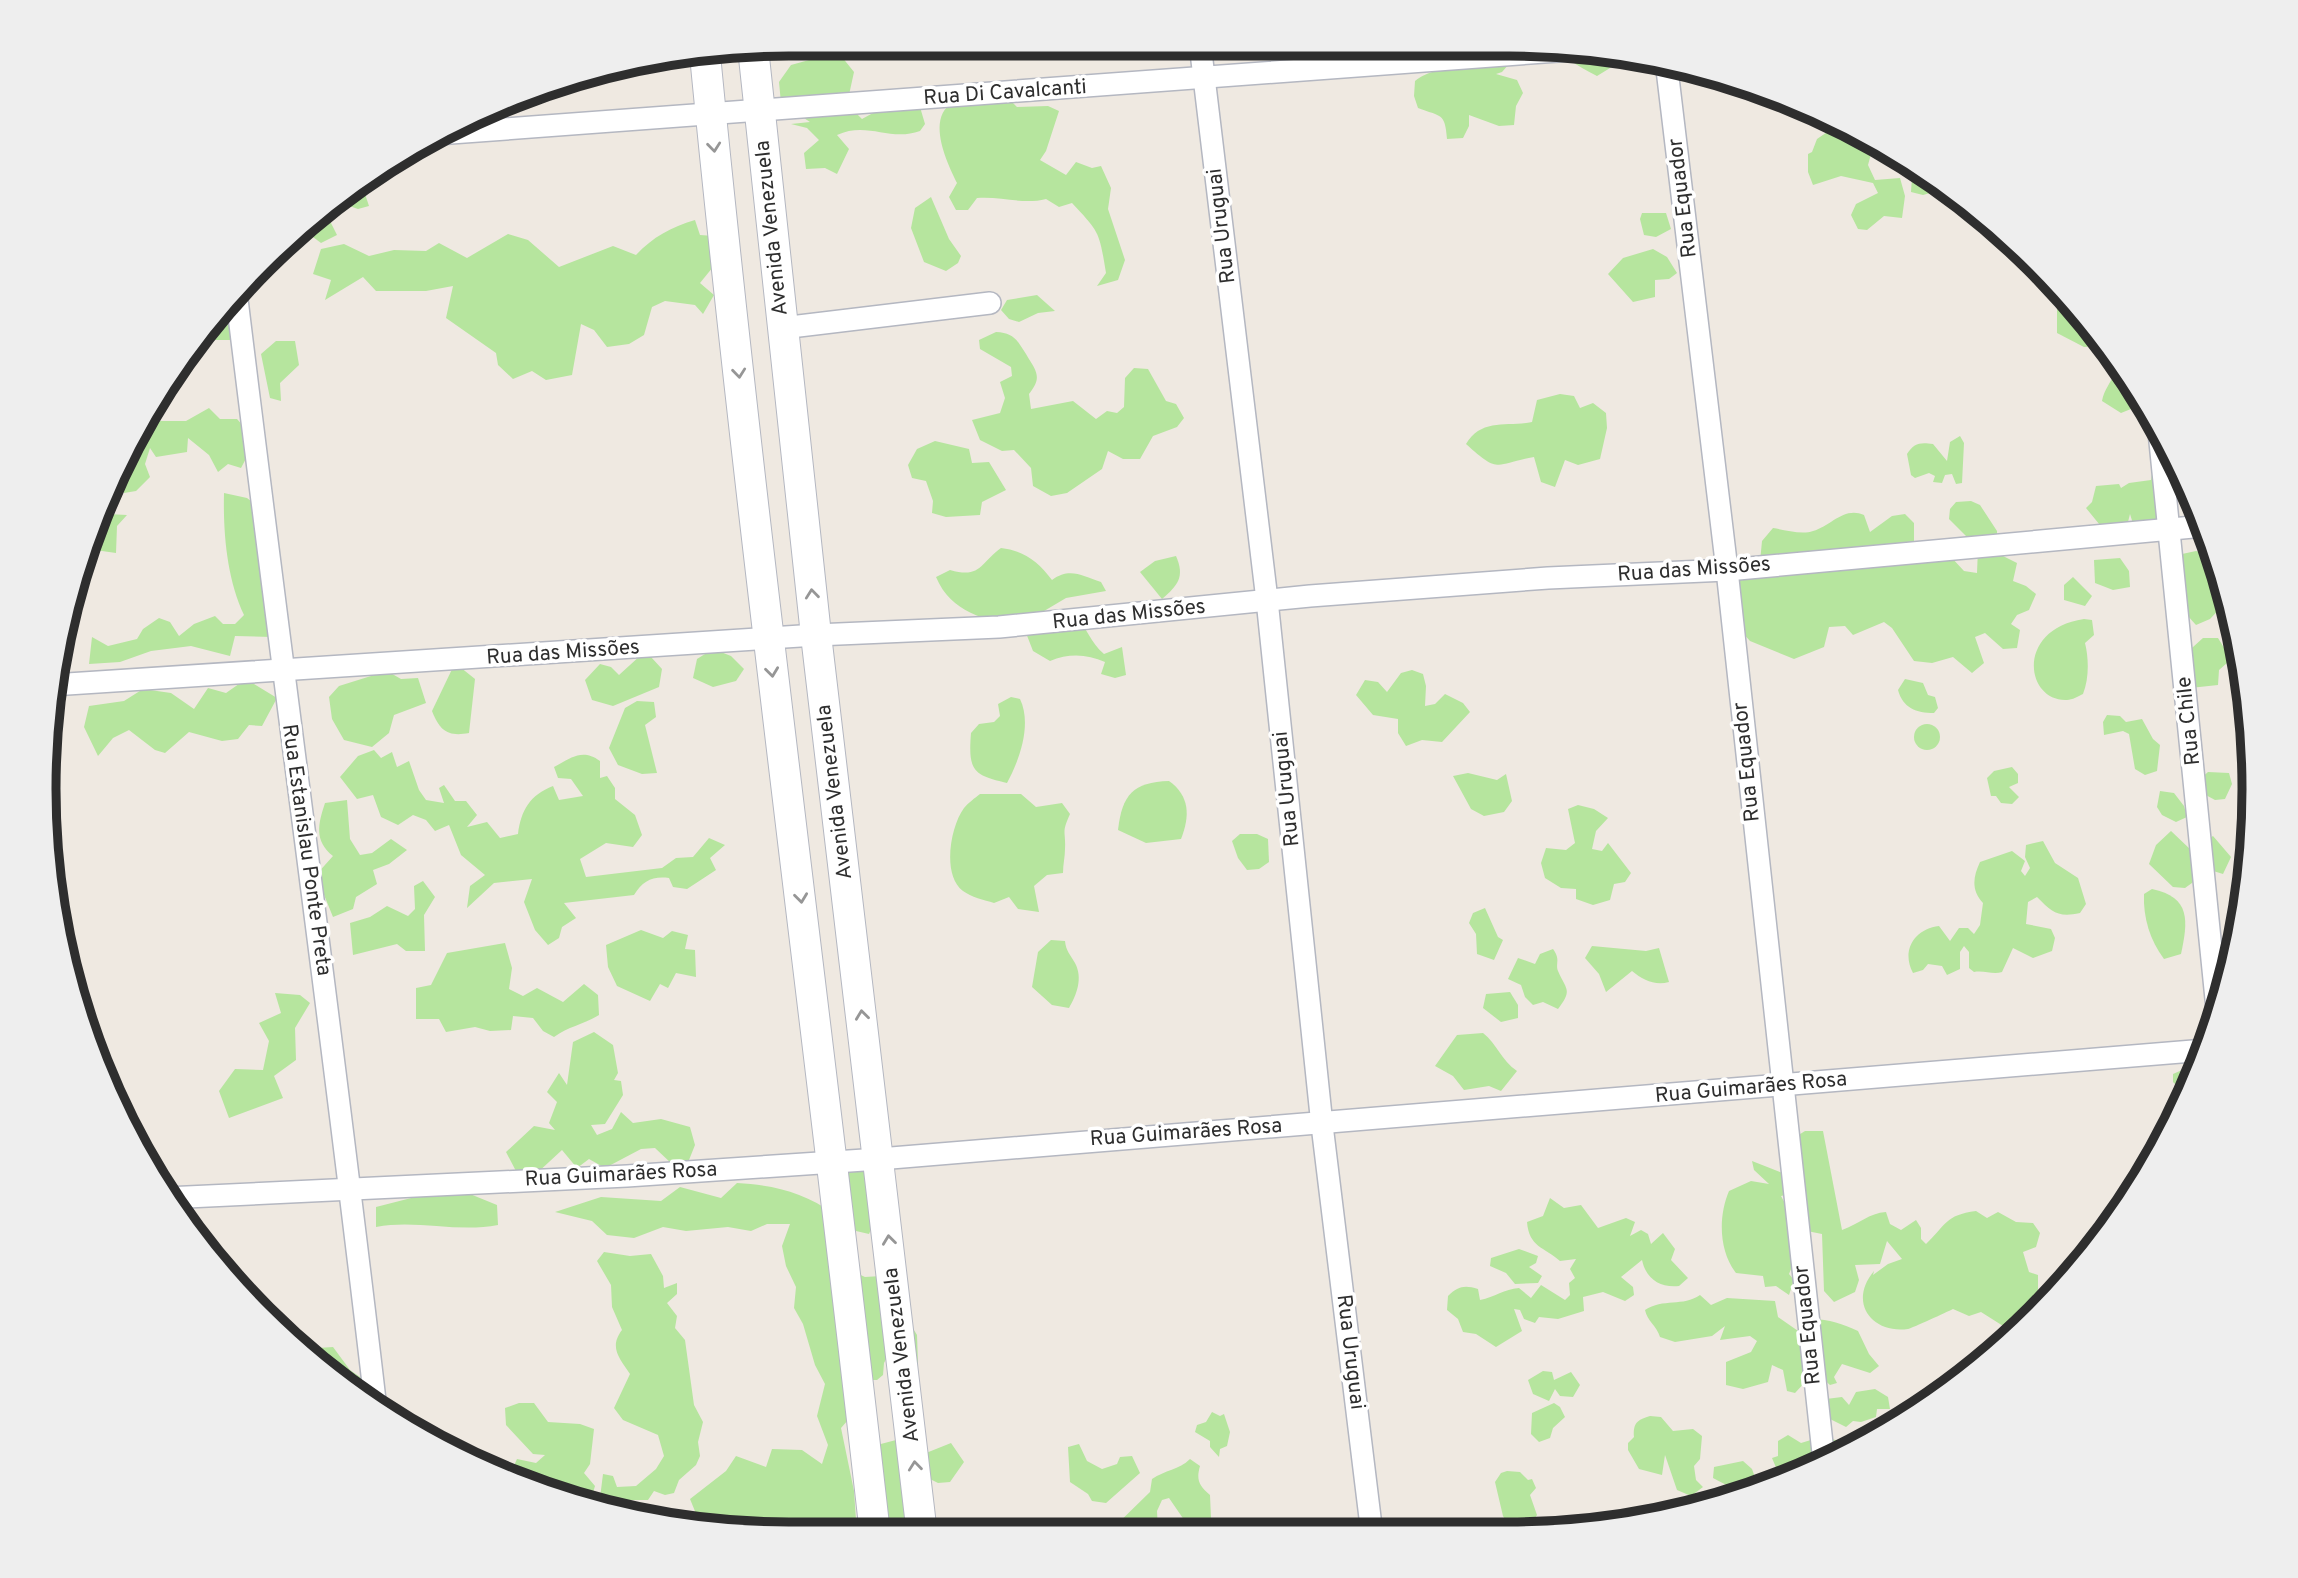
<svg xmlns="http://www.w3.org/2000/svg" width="2298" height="1578" font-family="Overpass,sans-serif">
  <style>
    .green { fill: #b6e59e }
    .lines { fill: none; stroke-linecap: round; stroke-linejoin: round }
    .minor-casing { stroke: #b4b7c1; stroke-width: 24 }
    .secondary-casing { stroke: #b4b7c1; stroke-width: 32 }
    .minor { stroke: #fff; stroke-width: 21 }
    .secondary { stroke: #fff; stroke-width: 30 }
    .oneway { stroke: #969696 }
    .labels { text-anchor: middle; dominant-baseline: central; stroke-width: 7; stroke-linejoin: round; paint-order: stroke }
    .street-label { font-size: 21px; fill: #2e2e2e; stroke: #fff }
    .rim { fill: none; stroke: #2e2e2e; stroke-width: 9 }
  </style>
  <rect width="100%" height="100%" fill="#efe9e1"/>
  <g class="green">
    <path d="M1440,44H1515L1516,56L1502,72L1496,74L1517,80L1523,93L1516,106L1514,125L1499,126L1469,115V126L1463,138L1447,139C1445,112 1441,117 1418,108L1414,96L1415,81C1429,69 1445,72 1461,62Z"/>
    <path d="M1539,47L1628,55V57L1597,76C1576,66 1561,52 1539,47Z"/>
    <path d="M820,57H842L854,72L847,104L862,119L893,102L920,107L925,124L920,131C890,142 867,121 837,135L849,149L837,174L825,168L806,169L804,153L819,140L807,128L791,124L810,122L781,103L779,82L791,65Z"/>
    <path d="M1003,93L1017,107L1048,106L1059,111L1046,151L1040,160L1066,175L1076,162L1092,168L1101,166L1111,188L1108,209L1125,260L1118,280L1097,286L1106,273C1099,231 1100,233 1072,203L1059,207L1046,199C1023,205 1001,196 977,198L968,210H956L949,197L957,183C947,163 925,117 954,102C967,95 989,96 1003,93Z"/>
    <path d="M1839,124L1887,148L1871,154L1868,165L1875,180L1900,178L1905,196L1902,218L1884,216L1867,230L1858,229L1851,215L1856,204L1878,193L1873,183L1841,176L1813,185L1808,172V154L1812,152L1817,139Z"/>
    <path d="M1917,171L1941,190L1923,195L1911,192L1912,177Z"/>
    <path d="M361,182L369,206L358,209L338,202Z"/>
    <path d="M931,197L949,239L961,256L958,263L946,271L924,262L911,228L915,208Z"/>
    <path d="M326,213L337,235L321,243L305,231Z"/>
    <path d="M1642,213H1666L1671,229L1656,237L1644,235L1640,219Z"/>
    <path d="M695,220L700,235L714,236L713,267L700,283L714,295L703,314L695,305L665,301L652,307L644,335L629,344L607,347L594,330L581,324L572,375L546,380L532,371L513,379L498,365L496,353L446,318L453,286L426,291H376L363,277L325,300L331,280L313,274L321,249L344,244L369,256L394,250L426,251L439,243L467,258L508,234L528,240L559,267L613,246L636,255C653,237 671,227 695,220Z"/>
    <path d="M1653,249L1667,257L1677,273L1669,279L1655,280V297L1633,302L1608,274L1623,258Z"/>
    <path d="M2057,287L2101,342L2097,346L2084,347L2057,333Z"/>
    <path d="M1037,295L1055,311L1038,313L1019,322L1009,319L1001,310L1007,300Z"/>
    <path d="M228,298L240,340H210L206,327Z"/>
    <path d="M996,332C1014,333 1017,340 1026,354C1036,371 1043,377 1029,394L1031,409L1073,401L1096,419L1107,411L1117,413L1124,407L1125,378L1134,368L1148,369L1166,401L1176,404L1184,418L1177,427L1153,436L1140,459H1123L1108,451L1102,469L1067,493L1051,496L1033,486L1031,468L1014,450L1002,451L980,440L972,420L1000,413L1005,398L1000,382L1012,376L1011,367L980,349L979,340Z"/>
    <path d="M276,341H295L299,365L280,383L281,401L270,398L261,354Z"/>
    <path d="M2115,359L2130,378H2126L2125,389L2132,392L2131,409L2121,413L2102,401C2104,389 2111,383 2115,372L2112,365Z"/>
    <path d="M1560,394L1574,396L1580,408L1593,403L1606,413L1607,428L1600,459L1578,465L1565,460L1555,487L1541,482L1534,457C1495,464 1500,475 1466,444C1481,418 1507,427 1532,422L1537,400Z"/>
    <path d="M209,408L220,419H237L245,428L251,449L241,468L228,464L218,472L209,455L188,438L187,452L156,457L150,448L145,464L150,477L136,491L124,493L122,471L140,430L158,421H186Z"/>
    <path d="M1960,436L1964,443L1962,483L1956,484L1952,474L1945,475L1942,483L1933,482L1935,476L1929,473L1915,478L1911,475L1907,454C1914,443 1920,442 1933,444L1947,461L1950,442Z"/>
    <path d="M935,441L969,449L972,463L989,462L1006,490L982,502L980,515L946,517L932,513L933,501L926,481L912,478L908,465L917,449Z"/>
    <path d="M2156,449L2171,455L2192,494L2181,492L2161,510L2152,525L2134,527L2130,514L2128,522L2117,530H2104L2086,508L2092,502L2096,486L2119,484L2121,488L2129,483L2151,480Z"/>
    <path d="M224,493L247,498L265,512L272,637L235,636L230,656L191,646L151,651L120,662L89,664L92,637L108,646L137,639L143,629L159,618L170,622L179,636L194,624L215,616L223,624H235L244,615C227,579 223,533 224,493Z"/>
    <path d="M1971,501L1980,505L1997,531V553L2017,563L2013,581L2026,586L2036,594L2029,610L2017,615L2011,624L2020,630L2017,648L2003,649L1985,633L1975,637L1984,663L1972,673L1953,657L1932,663L1914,661L1892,628L1884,622L1853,635L1845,626L1829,627L1824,647L1794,659L1750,641L1741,631L1733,580L1760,562L1762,541L1773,528C1785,530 1802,535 1813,531C1831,526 1844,506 1864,515L1870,532L1892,516L1905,514L1914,523V552L1951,557L1964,571L1977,573L1978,548L1949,519L1950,509L1956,502Z"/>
    <path d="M100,508L107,514L127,515L117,526L116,553L88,549Z"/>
    <path d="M1001,548C1025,551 1038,562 1052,580C1070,567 1082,576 1101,582L1106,591L1066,598L1034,617L1075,614C1086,627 1091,643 1104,654L1122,647L1126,675L1115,678L1101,674L1105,662C1087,654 1069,653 1050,661L1033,651L1026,633C989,617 953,617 936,577L950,570C981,579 980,563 1001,548Z"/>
    <path d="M2196,551L2213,556L2227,601L2210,619L2196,625L2187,615L2182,554Z"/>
    <path d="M1176,556C1185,577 1178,585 1162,599L1140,572L1155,561Z"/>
    <path d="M2120,558L2129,571L2130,587L2113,590L2095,583L2094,560Z"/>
    <path d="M2073,577L2092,596L2085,606L2064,600V585Z"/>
    <path d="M2084,619L2092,620L2094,635L2085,643C2089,659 2089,679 2083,694C2079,696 2072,700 2067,700C2025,702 2015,629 2084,619Z"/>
    <path d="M2203,638H2218L2226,651L2227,663L2219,670L2218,685L2190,688L2183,656Z"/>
    <path d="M713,649L731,656L744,669L736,681L713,687L693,678L697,659Z"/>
    <path d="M641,655L651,657L662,669L659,687L613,706L592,700L585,680L600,664L611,667L619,675Z"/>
    <path d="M455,663L475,679L469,733C448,737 440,731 432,711Z"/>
    <path d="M1412,670L1423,674L1426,686L1425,706L1435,704L1445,694L1463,703L1470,712L1442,742L1422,740L1406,746L1398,733V719L1373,715L1356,695L1365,680L1378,682L1387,692L1401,673Z"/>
    <path d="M387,671L401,679L418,678L426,703L394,715L389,733L372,747L344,740L332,719L329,697L339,686Z"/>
    <path d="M246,679L277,698L262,726L249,725L238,739L222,741L189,732L165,753L155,750L129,730L113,738L98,756L84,727L89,706L124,701L143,689L171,693L194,709L208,688L226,693Z"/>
    <path d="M1905,679L1923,683L1928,695L1935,697L1938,708L1934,713C1916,713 1903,708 1898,690Z"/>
    <path d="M1011,697L1020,699C1032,724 1020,759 1007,783C973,775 968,771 971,733L979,724L994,722L1000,716L998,704Z"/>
    <path d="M637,701L654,702L656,717L645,725L657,773L642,774L618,765L609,748L625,708Z"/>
    <path d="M2107,715L2120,716L2126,722L2142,719L2153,739L2160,745L2157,771L2145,775L2135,769L2129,734L2123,731L2104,735L2103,722Z"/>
    <circle cx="1927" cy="737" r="13"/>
    <path d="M374,750L381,758L392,752L397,767L409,761L419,790L426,800L444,803L439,788L444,785L455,801H466L477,815L467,827L487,822L500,838L518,834C521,810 530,795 553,786L559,800L583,796L571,779L558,778L554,767C571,758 582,748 600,761V778L607,776L615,788V799L635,815L642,835L633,847L606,843L580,859L586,877L662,868L676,858L693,857L709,838L725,845L710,858L716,870L687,889L673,887L669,878C652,876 643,881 634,895L564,903L576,918L562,927L559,938L548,945L535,930L524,902L532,879L494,883L467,908L470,886L485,875L461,855L449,825L435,831L426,820L413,815L398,825L381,817L373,795L357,799L340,777L358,756Z"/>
    <path d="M2012,767L2018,774V783L2009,787L2019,797L2012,804L2001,803L1996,796H1991L1987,778L1994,771Z"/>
    <path d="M2208,772L2229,773L2232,784L2225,799L2215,800L2204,794L2200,779Z"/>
    <path d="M1468,773L1497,780L1506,774L1512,801L1504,812L1484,816L1471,809L1453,776Z"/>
    <path d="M1169,781C1190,796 1190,816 1181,839L1146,843L1118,830C1122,795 1133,782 1169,781Z"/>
    <path d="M2160,791L2174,793L2184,806L2187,817L2176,822L2162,815L2157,807Z"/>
    <path d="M980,794H1021L1036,807L1062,803L1070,814C1061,834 1066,830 1065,849C1065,857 1063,864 1063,873L1047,875L1034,886L1039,912L1018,909L1009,897L994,903C984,900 971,897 963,891C942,876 950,827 964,808C968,803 975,798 980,794Z"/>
    <path d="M347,800L350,839L360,855L372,853L391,839L407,850L389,864L373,870L377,884L356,897L353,909L333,917L316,875L333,856C314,841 318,824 325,803Z"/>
    <path d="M1578,805L1594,809L1608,818L1596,831L1592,849L1602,851L1608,843L1631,873L1625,882L1614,884L1610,900L1593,905L1576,899V889L1561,888L1545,878L1541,863L1546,848L1566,850L1575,843L1568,809Z"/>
    <path d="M2171,831L2191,850L2213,836L2231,857L2223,874L2210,870L2185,888L2173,887L2149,864L2156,845Z"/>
    <path d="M1240,834H1257L1268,839L1269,862L1259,869L1247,870L1238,858L1232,841Z"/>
    <path d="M2043,841L2055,863L2078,878L2086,904L2080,913C2058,918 2052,912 2037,897L2028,902L2026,924L2051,929L2055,938L2052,951L2033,958L2013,948L2002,972C1993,975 1984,970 1974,972L1969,968V952L1964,946L1960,952V969L1947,975L1942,966L1928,964L1923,970L1913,973C1901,951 1914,929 1939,926L1950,941L1959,928H1968L1974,934L1980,925L1983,903C1971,890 1973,877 1980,862L2012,851L2025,861L2021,871L2025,876L2030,868L2025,857L2026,845Z"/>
    <path d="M423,881L435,897L424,915L425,951H406L397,944L353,955L350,923L370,917L387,906L408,916L415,909L414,886Z"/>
    <path d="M2152,889C2191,897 2188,921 2181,954L2164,959C2150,940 2143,918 2144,894Z"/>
    <path d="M1485,908L1498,937L1503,940L1494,960L1477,954L1476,934L1469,923L1473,913Z"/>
    <path d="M641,930L663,938L672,931L688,935L685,949L695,950L696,977L676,973L668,988L660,984L650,1001L617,986L608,967L606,945Z"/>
    <path d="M1051,940L1065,941C1066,951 1070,954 1075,963C1083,978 1077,994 1069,1008L1052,1005L1032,987L1038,952Z"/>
    <path d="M505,943L512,968L509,989L523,996L537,988L563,1002L584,984L598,995L599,1015C583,1025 569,1026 554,1037L543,1031L533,1018L513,1016L511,1030L490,1031L475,1027L446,1032L439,1019H416V988L431,985L447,953Z"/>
    <path d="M1592,946L1646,951L1659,948L1669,982C1655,986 1643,980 1632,971L1606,992L1599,974L1585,958Z"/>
    <path d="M1553,949C1561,960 1555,963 1558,971C1566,990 1573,989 1558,1009L1543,1002L1533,1005L1525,997L1521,985L1508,979L1518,958L1535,964L1540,954Z"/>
    <path d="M1510,992L1518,1005V1018L1501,1022L1483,1008L1486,994Z"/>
    <path d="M275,993L300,995L310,1003L295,1028L296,1060L274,1076L283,1098L229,1118L219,1091L235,1069L263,1070L269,1041L259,1023L281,1013Z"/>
    <path d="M594,1032L613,1045L618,1073L614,1080L621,1081L623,1095L605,1124L591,1125L597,1135L612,1129L621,1112L633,1123L661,1119L690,1127L695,1145L689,1160L672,1164L655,1148L641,1149L605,1168L589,1159L577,1168L562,1150L536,1174L517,1173L506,1152L534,1126L555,1130L549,1123L557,1102L547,1092L559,1073L567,1085L573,1042Z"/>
    <path d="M1483,1033C1497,1044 1501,1060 1517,1071L1501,1091L1489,1086L1464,1090L1453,1076L1435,1066L1457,1035Z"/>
    <path d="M2182,1070L2197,1075L2186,1095L2173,1082V1074Z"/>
    <path d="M1805,1131H1823L1842,1230C1859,1224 1869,1213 1886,1212L1890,1224L1901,1230L1916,1220L1921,1228V1239L1926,1244C1946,1225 1945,1215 1976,1211L1987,1218L1998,1212L2016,1222L2033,1223L2040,1233L2036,1247L2023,1252L2029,1272L2038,1275V1313L2020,1330L2011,1331L1981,1312L1969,1316L1953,1309C1947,1312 1912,1328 1908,1329C1871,1334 1848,1302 1874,1271L1873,1275L1888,1264L1902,1259L1887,1241L1880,1264L1855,1265L1859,1280L1855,1292L1834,1302L1824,1291L1822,1234L1807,1231L1789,1274L1794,1280L1789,1295L1776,1286L1765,1287L1763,1276L1736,1273C1719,1251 1718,1217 1729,1191L1751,1181L1769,1184L1754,1170L1752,1161L1795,1178L1790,1194L1781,1196L1795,1222L1797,1136Z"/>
    <path d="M850,1163L869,1167L875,1220L869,1234L856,1231L844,1235L839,1178Z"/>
    <path d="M737,1183C773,1185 804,1192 834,1214L869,1396L841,1428L854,1491L857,1534H789L701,1526L690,1499L726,1471L736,1456L766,1467L772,1449L802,1450L822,1464L828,1445L817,1416L825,1384L815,1365L803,1324L794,1308L796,1287L786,1266L782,1246L790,1224H767L751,1231L728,1227L686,1231L663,1227L634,1238L607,1235L592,1221L555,1212L601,1197L661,1201L680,1187L721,1198Z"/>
    <path d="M470,1194L497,1205L498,1225C457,1233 416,1219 376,1227V1207L419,1196Z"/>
    <path d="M1550,1198L1564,1208L1581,1205L1598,1228L1626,1218L1635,1222L1630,1236L1641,1230L1648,1234L1651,1244L1663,1233L1675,1249L1671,1260L1688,1278L1679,1286C1660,1288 1646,1279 1642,1260L1621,1277L1633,1287L1634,1295L1625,1301L1603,1292L1583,1297L1584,1311L1558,1319L1539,1317L1535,1323L1524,1319L1520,1310L1514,1309L1522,1331L1496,1347L1476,1334L1463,1332L1458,1319L1447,1310L1448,1296C1458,1286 1465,1285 1478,1289L1480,1300C1495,1297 1504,1289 1519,1288L1531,1298L1541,1285L1565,1300L1570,1295L1569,1283L1575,1278L1570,1269L1576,1259L1560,1261C1544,1247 1529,1247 1527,1222L1543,1216Z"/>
    <path d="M1519,1249L1538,1256L1536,1263L1529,1267L1542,1276L1538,1283L1515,1284L1506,1273L1490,1266L1491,1258Z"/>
    <path d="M604,1252L630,1256L651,1254L663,1276L664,1288L677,1283V1294L667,1303L677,1316L675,1328L685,1340L694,1405L703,1422L698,1442L700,1456L696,1465L679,1480L674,1493L665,1495L654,1491L648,1500H622L619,1513L599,1506L603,1474L613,1476L617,1487L636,1486L656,1469L664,1456L658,1435L623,1420L614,1408L630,1374C619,1358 609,1347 622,1330L612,1307L611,1285L597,1261Z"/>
    <path d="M852,1271L865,1277L881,1276L917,1335L918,1364L909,1366L889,1353L884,1363L883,1375L877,1380H867Z"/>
    <path d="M1700,1295L1711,1305L1727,1298L1775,1301L1778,1317L1801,1333L1812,1319C1829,1319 1843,1324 1858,1331L1869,1354L1879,1366L1870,1373L1842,1364L1834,1377L1837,1383L1830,1385L1820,1376L1808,1379L1795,1393L1787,1391L1783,1370L1772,1365L1768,1382L1743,1389L1726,1385V1362L1751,1352L1757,1341L1750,1336L1720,1340L1725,1326L1712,1336L1675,1342L1660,1337C1657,1326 1647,1321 1645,1310C1663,1298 1683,1307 1700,1295Z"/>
    <path d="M333,1347L350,1370L363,1379L360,1395L316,1360L318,1348Z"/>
    <path d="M1543,1371L1552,1372L1554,1380L1571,1372L1580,1385L1573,1397L1560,1396L1555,1389L1549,1401L1533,1394L1528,1380Z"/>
    <path d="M1875,1389L1888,1397L1890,1409H1877L1876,1417L1861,1422L1853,1421L1846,1427L1828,1418L1826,1399L1842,1397L1849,1405L1856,1392Z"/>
    <path d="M519,1403H534L548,1422L580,1424L594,1429L590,1464L584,1473L595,1486L591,1499L582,1501L518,1482L512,1470L517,1459L536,1463L545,1455L533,1454L506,1425L505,1408Z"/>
    <path d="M1554,1403L1560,1407L1565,1417L1553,1428L1550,1438L1539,1442L1531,1434L1532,1413Z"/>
    <path d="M1212,1412L1220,1416L1224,1414L1230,1432L1227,1446L1220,1449L1219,1457L1210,1447V1441L1195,1432L1197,1425L1206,1422Z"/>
    <path d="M1650,1416L1661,1417L1673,1431L1693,1429L1702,1436L1700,1459L1694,1466L1696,1480L1703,1487L1691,1496L1677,1490L1665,1455L1662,1475L1639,1469L1628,1450V1443L1634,1437C1633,1423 1637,1420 1650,1416Z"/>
    <path d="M1788,1435L1801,1443L1824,1436L1855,1447L1839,1457L1780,1477L1772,1458L1778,1456V1441Z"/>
    <path d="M896,1440L926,1453L951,1443L964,1462L950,1482L938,1483L924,1476L900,1531L901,1534H879L877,1445Z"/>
    <path d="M1079,1444L1087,1461L1102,1469L1117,1464L1120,1457L1132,1456L1140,1473L1106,1503L1092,1501L1088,1494L1070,1482L1068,1447Z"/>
    <path d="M1190,1459L1200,1466C1196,1480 1199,1486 1210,1495L1211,1518L1202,1528L1189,1527L1169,1498L1162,1500L1157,1511L1158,1531L1146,1534H1107L1150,1492L1152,1479C1165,1470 1179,1470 1190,1459Z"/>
    <path d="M1743,1461L1752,1469L1757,1483L1732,1488L1713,1478L1714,1467Z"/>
    <path d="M1507,1471L1520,1472L1528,1480L1532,1479L1536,1488L1530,1495L1537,1515C1530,1526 1521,1528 1509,1526L1503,1516L1495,1482L1501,1473Z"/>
  </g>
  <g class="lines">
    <g class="minor-casing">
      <g id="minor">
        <path d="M1200,44L1267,600L1322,1125L1372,1534"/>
        <path d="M1666,61L1727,570L1824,1462"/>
        <path d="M437,134L1572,50"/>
        <path d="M236,291C281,664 333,1036 376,1409"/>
        <path d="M782,328L990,303"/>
        <path d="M2159,432L2217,1009"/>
        <path d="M52,685L816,635L999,627L1310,596L1548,578L1727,570L2204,526"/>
        <path d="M166,1198L627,1176L879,1159L2205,1050"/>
      </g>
    </g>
    <g class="secondary-casing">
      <g id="secondary">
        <path d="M753,48L816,635L922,1534"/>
        <path d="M705,55C753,549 820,1041 875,1534"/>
      </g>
    </g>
    <use href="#minor" class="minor"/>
    <use href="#secondary" class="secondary"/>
  </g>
  <defs><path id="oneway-chevron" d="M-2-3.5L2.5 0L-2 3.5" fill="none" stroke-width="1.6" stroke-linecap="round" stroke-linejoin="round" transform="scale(1.75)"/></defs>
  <g class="oneway">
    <use href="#oneway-chevron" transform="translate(714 147) rotate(84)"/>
    <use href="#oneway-chevron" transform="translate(739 373) rotate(84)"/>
    <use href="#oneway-chevron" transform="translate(812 594) rotate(-96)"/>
    <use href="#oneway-chevron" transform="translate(772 672) rotate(83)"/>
    <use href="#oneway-chevron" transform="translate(801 898) rotate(83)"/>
    <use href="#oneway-chevron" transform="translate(862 1015) rotate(-97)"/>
    <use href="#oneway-chevron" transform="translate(889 1240) rotate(-97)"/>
    <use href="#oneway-chevron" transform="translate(915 1466) rotate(-96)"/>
  </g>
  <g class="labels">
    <g class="street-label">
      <text transform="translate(1005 93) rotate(-4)">Rua Di Cavalcanti</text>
      <text transform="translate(1683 198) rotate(-97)">Rua Equador</text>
      <text transform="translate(1222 226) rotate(-97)">Rua Uruguai</text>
      <text transform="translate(772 228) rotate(-96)">Avenida Venezuela</text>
      <text transform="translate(1694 570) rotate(-4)">Rua das Missões</text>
      <text transform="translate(1129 615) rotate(-6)">Rua das Missões</text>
      <text transform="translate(563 653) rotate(-4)">Rua das Missões</text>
      <text transform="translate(2189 721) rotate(-96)">Rua Chile</text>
      <text transform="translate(1747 762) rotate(-96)">Rua Equador</text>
      <text transform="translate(1287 789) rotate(-96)">Rua Uruguai</text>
      <text transform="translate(835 792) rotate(-97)">Avenida Venezuela</text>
      <text transform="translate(306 850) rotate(82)">Rua Estanislau Ponte Preta</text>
      <text transform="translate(1751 1088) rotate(-5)">Rua Guimarães Rosa</text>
      <text transform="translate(1186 1133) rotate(-4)">Rua Guimarães Rosa</text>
      <text transform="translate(621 1175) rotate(-3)">Rua Guimarães Rosa</text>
      <text transform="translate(1808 1325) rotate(-96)">Rua Equador</text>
      <text transform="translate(1350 1352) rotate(83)">Rua Uruguai</text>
      <text transform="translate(902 1355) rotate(-97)">Avenida Venezuela</text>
    </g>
  </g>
  <path d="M0 0H2298V1578H0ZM789 56H1509A733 733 0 0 1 2242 789V789A733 733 0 0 1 1509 1522H789A733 733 0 0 1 56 789V789A733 733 0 0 1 789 56Z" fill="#eee" fill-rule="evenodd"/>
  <path class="rim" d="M789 56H1509A733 733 0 0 1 2242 789V789A733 733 0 0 1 1509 1522H789A733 733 0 0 1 56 789V789A733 733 0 0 1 789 56Z"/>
</svg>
